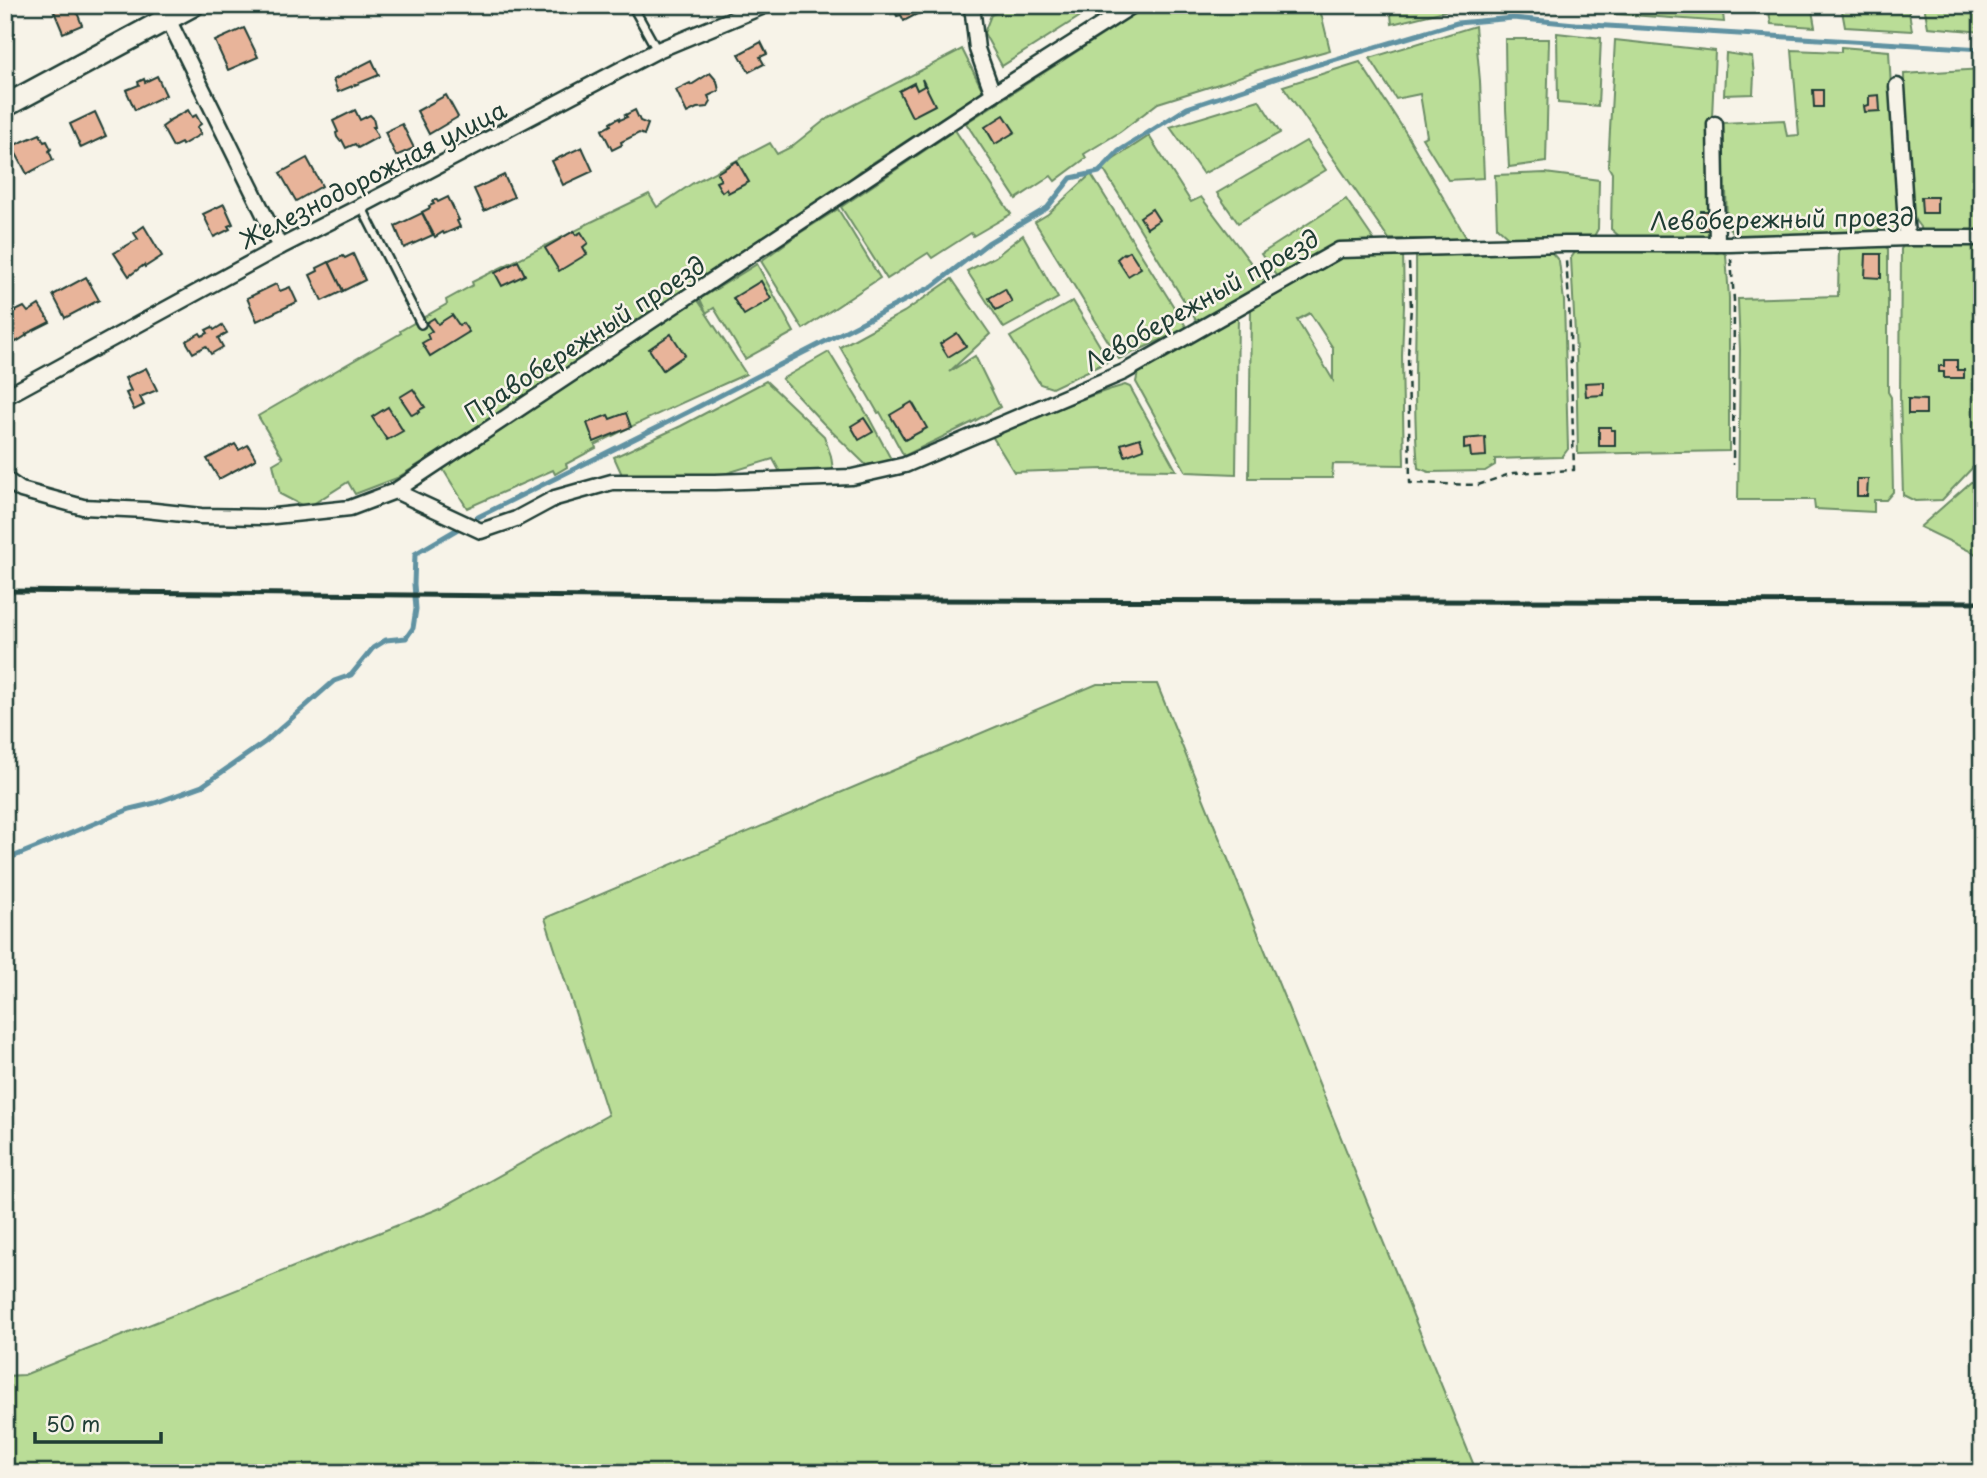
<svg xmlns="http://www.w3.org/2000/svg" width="1987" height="1478" font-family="'Playpen Sans',sans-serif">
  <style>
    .green { fill: #badd97; stroke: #6c8d66; stroke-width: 2; fill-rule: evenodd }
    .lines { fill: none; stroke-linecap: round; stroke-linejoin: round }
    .stream { stroke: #6092a2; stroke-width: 5 }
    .building { fill: #e8b49a; stroke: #1f3d34; stroke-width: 2 }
    .lane-casing { stroke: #1f3d34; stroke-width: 12 }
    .street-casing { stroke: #1f3d34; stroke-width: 19 }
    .secondary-casing { stroke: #1f3d34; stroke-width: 26 }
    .path { stroke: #1f3d34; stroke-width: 2.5; stroke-dasharray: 7 5; stroke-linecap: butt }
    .lane { stroke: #f7f3e8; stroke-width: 7 }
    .street { stroke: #f7f3e8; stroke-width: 14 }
    .secondary { stroke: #f7f3e8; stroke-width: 21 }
    .rail { stroke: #1f3d34; stroke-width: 5 }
    .labels { text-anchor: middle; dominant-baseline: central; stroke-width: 5; stroke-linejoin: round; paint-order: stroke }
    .street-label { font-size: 24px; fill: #1f3d34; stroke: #f7f3e8 }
  </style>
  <rect width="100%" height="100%" fill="#f7f3e8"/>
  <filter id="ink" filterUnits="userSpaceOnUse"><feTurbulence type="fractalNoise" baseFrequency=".0143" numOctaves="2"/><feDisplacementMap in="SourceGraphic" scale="14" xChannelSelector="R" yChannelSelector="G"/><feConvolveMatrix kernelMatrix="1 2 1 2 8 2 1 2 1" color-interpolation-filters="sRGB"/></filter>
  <g filter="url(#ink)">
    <g class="green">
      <path d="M1011,5H1098L1002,66L984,33L991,15Z"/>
      <path d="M1149,5H1319L1330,50L1258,70L1225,82L1158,103L1120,132L1084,154L1086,158L1055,181L1051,176L1016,199L966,123Z"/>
      <path d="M1390,5H1469L1392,24Z"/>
      <path d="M1603,5H1722L1724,22L1605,13Z"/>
      <path d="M1768,5H1811L1815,27L1771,24Z"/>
      <path d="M1841,5H1908L1912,31L1845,27Z"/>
      <path d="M1924,5H1982V32L1928,27Z"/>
      <path d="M1475,26L1480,81L1484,178L1448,180L1422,138L1427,136L1420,94L1396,99L1370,58Z"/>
      <path d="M1557,33L1601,38L1598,106L1558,103Z"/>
      <path d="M1505,39H1549L1546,162L1509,167L1506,109Z"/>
      <path d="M1615,40L1715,51L1711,139L1712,236H1619L1611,229L1612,173L1608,166Z"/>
      <path d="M1841,47L1889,51L1894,143L1901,222L1897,232L1736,235L1727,226L1726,189H1722L1723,123L1784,120L1787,136L1799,135L1792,50L1841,52Z"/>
      <path d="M962,49L983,91L860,171L842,186L770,232L534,390L427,459L397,478L355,494L348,482L313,504L303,506L280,494L273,464L283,458L258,416L401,333L400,331L447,304L446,300L473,285L472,282L583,227V226L649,194L657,207L693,183L770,143L777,154L791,147L825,120Z"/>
      <path d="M1726,53L1752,57L1754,75L1753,94L1724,95Z"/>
      <path d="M1360,62L1406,133L1467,239H1389L1283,86Z"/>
      <path d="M1982,69V231H1923L1911,215L1905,142L1904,74Z"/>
      <path d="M1259,100L1280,133L1203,174L1170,127Z"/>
      <path d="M955,130L1011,214L973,236L971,233L932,258L928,253L887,279L841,207Z"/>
      <path d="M1149,136L1191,202L1201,197L1266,283L1197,322L1102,167Z"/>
      <path d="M1306,141L1326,170L1238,223L1217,193Z"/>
      <path d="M1545,173L1599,180L1598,229L1593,238H1509L1497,227L1495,175Z"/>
      <path d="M1091,174L1187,328L1119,359L1035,222L1048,214Z"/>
      <path d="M1346,199L1374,240L1337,242L1277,277L1261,254Z"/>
      <path d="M838,209L880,278L803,329L761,261L800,233Z"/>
      <path d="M1023,235L1058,298L1004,328L967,271L995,257Z"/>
      <path d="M1982,243V464L1975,465L1942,500L1915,501L1903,495L1900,396L1901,249L1905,244Z"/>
      <path d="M1882,244L1888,249V392L1891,397L1893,492L1886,500H1874V512L1815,509L1814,500H1738L1740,350L1738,299L1838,296L1839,245Z"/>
      <path d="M1661,249H1719L1726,255L1729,298V451L1578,454L1576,353L1571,258L1576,251Z"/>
      <path d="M1403,252L1404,305L1402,356L1404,465L1333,464L1332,478H1249L1251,309L1345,256ZM1310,313L1333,348V380L1297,320Z"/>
      <path d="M1416,252L1552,253L1559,261L1564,301L1568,449L1562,457L1495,459V465L1485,471L1429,472L1418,468C1412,396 1417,324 1416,252Z"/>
      <path d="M757,264L794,332L745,359L714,308L706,313L746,374C695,397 644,419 595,445L596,448L566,464L567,467L555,474L553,470L467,508L441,466L568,385L697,299L706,312L700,299Z"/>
      <path d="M952,279L990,334L949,372L975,356L1000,407L971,423L904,456L880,412L878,413L840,347L904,312Z"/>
      <path d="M1073,301L1109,361L1052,388L1040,384L1010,337Z"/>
      <path d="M1238,316L1236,474L1186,472L1136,382L1138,372Z"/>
      <path d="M829,352L868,416L892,461L866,465L823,423L782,379Z"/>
      <path d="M766,381L824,436L831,456L833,470L780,472L773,459L714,477H623L614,457L681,426Z"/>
      <path d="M1125,385L1130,387L1176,470L1104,469L1014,472L992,436C1036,418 1079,398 1125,385Z"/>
      <path d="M1982,481V557L1920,527L1971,482Z"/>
      <path d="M1097,684H1157L1477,1473H5V1376L24,1375L443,1207L608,1115L545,918Z"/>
    </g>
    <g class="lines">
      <path class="stream" d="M5,860L130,809L155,803L202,786L265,742L334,681L351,675L373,648L386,640L406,638L413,628L416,609L414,584L415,554L480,516L688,412L933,286L988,243L1047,208L1071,178L1099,172L1119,151L1187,108L1316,65L1457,23L1513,18L1575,24L1982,49"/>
    </g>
    <g class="building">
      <path d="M61,5H74L82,25L63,33L53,9Z"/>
      <path d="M892,5H920L914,8L917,14L904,21L901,15L897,16Z"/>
      <path d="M244,28L258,57L228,70L215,41Z"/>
      <path d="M761,42L767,54L760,57L764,64L749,72L739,54Z"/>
      <path d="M372,60L379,75L338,92L333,80Z"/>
      <path d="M710,73L717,81L719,91L708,96L711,102L708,107L697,108L687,113L676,90L690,83L691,85Z"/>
      <path d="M157,76L166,95L135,110L126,90L139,85L138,82L144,79L145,82Z"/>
      <path d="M922,79L935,105L912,117L899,91L914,83L917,90L924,86Z"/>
      <path d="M1813,90H1823V107H1814Z"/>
      <path d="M446,95L458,117L429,134L417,111Z"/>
      <path d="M1879,95L1880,111L1865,112L1864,106L1869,105V96Z"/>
      <path d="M188,110L192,117L196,115L201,124L197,127L201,134L182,145L181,143L173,147L162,127L169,122L168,121Z"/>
      <path d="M355,110L360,120L370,115L373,118L375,127H373L378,137L358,148L355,144L346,148L342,140L340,141L337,137L336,133L338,132L333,121Z"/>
      <path d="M635,110L640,121L648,124L644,135L639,133L621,142L622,145L612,150L602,130L611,125L610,123L619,118L620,120L627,117L625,115Z"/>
      <path d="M95,112L106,136L81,148L70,124Z"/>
      <path d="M1004,115L1015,132L995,144L985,127Z"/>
      <path d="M402,124L414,148L396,156L385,132Z"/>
      <path d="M40,134L44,142L47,141L51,149L49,151L53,160L27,174L12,146Z"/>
      <path d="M582,147L593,171L563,185L552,161Z"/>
      <path d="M307,158L322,186L296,201L280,173Z"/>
      <path d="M737,161L749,182L728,193L726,189L722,192L716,182L721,180L717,173Z"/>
      <path d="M504,175L514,197L484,211L474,189Z"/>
      <path d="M448,197L459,220L457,221L460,227L444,234L443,232L435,237L422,212L430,208L429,206L434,204L432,201L436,199L438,202Z"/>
      <path d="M1921,197H1937V213H1922Z"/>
      <path d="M224,204L233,224L228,226L230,229L214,237L203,214Z"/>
      <path d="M1152,209L1159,220L1147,228L1140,217Z"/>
      <rect x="1701" y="211" width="11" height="19"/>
      <path d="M422,213L433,235L404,248L395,226Z"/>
      <path d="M144,226L162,256L145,267L144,265L129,276L114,253L138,239L134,233Z"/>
      <path d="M574,231L576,235L581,232L588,243L583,247L587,254L559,271L545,248Z"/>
      <path d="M1130,251L1141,268L1128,276L1117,259L1124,253L1125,254Z"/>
      <path d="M353,254L365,280L343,291L329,262L343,256L345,258Z"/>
      <path d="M1866,254H1881V278L1865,277Z"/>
      <path d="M518,261L525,275L502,286L495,273Z"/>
      <path d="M329,262L343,291L322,301L310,275L318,271L317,268Z"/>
      <path d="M86,277L99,300L65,318L53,295Z"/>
      <path d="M761,281L771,299L744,315L733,298Z"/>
      <path d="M276,284L280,291L290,287L297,302L257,321L247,298Z"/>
      <path d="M1005,289L1012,302L996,310L989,298Z"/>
      <path d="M39,305L50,322L26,334L27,335L16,342L5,325V316L24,307L28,312Z"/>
      <path d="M452,315L459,325L463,323L469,332L430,356L422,343L429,339L427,334L432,331L426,323L434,318L438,324Z"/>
      <path d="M222,325L227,333L218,338L223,347L211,354L206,346L193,353L186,341L200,333L202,336L208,333L206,330L212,327L214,330Z"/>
      <path d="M957,333L966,346L948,357L940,344Z"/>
      <path d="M671,334L685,355L663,370L649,349Z"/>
      <path d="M1944,360H1957V370H1964V378H1944V372H1939V366H1944Z"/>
      <path d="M146,368L157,390L140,397L144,405L134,410L126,393L131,391L125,378Z"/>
      <path d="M1604,382V395L1586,396L1585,383Z"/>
      <path d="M413,389L425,407L419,410L420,412L418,413L417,412L412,415L400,397Z"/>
      <path d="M1908,399L1926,400V414H1908Z"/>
      <path d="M912,402L927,428L905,440L890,415Z"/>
      <path d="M388,407L403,431L387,440L372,417Z"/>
      <path d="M626,413L631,427L594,442L587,423L608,415L610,419Z"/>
      <path d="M864,418L873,432L859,440L851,426Z"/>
      <path d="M1599,427H1611V430H1615V446H1599Z"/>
      <path d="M1485,437L1486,456L1471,457L1470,448L1464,449V439Z"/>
      <path d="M1140,438L1144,449L1125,456L1121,444Z"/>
      <path d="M235,444L239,450L248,445L256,459L219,479L207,459Z"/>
      <path d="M1857,479H1868L1867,496H1857Z"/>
    </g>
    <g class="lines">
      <g class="lane-casing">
        <g id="lane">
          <path d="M632,5L657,50"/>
          <path d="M361,206L421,324"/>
        </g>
      </g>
      <g class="street-casing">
        <g id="street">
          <path d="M155,5L168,19L280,247"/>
          <path d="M970,5L973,14L977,49L993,94"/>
          <path d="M1897,86L1907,238"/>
          <path d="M1715,124L1717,244"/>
          <path d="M5,397L280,247L361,206L658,50L766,5"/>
          <path d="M5,479L21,490L83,507L146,510L201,516L265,517L350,508L395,491L993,94L1133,5"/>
          <path d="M395,491L481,531L516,519L555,498L612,482H715L852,477L905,465L1124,372L1339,250L1565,244H1730L1907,238H1982"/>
        </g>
      </g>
      <g class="secondary-casing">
        <path id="secondary" d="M5,106L193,5"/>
      </g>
      <g class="path">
        <path d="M1731,259L1734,300L1733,465"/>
        <path d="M1409,263L1411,306L1408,356L1410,483L1478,485L1513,473L1574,470L1569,301L1566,261"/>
      </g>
      <use href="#lane" class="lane"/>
      <use href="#street" class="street"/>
      <use href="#secondary" class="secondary"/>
      <path class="rail" d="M5,591L918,600L1982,602"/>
    </g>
  </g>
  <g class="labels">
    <g class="street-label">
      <text transform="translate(372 174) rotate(-27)">Железнодорожная улица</text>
      <text transform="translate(1782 218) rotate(-1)">Левобережный проезд</text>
      <text transform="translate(1201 299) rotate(-29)">Левобережный проезд</text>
      <text transform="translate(584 338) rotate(-33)">Правобережный проезд</text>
    </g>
  </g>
  <rect width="1987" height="1478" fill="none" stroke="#f7f3e8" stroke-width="28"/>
  <rect x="14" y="14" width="1959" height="1450" fill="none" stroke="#1f3d34" stroke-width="2.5" filter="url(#ink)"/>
  <path d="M35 1432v10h126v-10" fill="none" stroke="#1f3d34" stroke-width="3.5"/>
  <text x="46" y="1432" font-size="21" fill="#1f3d34" stroke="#f7f3e8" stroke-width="5" paint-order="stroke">50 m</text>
</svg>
